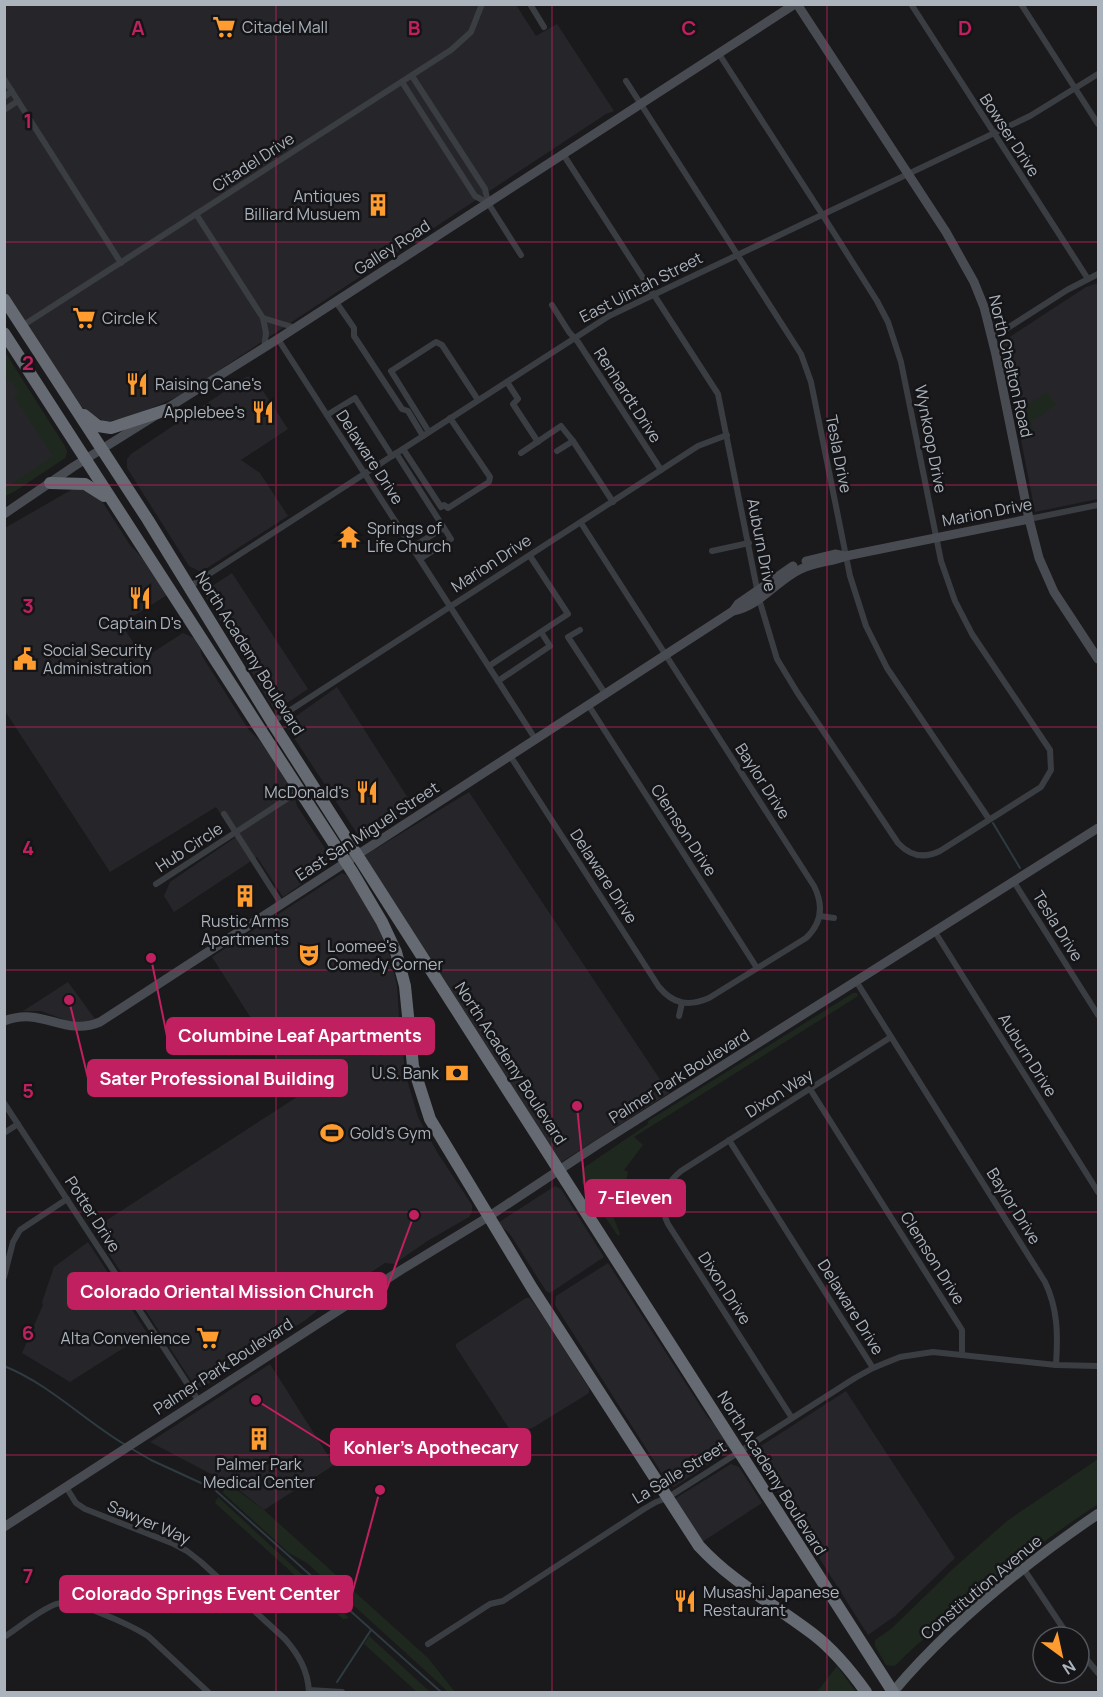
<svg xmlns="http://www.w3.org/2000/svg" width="1103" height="1697" font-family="Manrope,sans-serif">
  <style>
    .built { fill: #26262a }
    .green { fill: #1f281f }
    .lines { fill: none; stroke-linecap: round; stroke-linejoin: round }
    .stream { stroke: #2e3c42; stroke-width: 2 }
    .street { stroke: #3a3d42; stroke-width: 6 }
    .secondary { stroke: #484c52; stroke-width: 9 }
    .primary { stroke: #565a61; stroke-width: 10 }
    .highway { stroke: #666b73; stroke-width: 12 }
    .grid { fill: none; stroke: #c12060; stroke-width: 1.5; stroke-opacity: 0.55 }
    .labels { text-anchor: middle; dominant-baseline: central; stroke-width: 5; stroke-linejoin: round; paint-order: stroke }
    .poi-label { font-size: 16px; fill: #abb3bd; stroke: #151518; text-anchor: start }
    .street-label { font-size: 16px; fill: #abb3bd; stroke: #151518 }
    .grid-label { font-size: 20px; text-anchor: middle; font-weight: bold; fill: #c12060; stroke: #151518; stroke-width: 5; stroke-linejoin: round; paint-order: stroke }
    .leader { fill: none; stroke: #c12060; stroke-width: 2 }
    .callout-dot { fill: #c12060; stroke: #151518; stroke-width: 2 }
    .callout { fill: #c12060; stroke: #c12060; stroke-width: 2 }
    .callout-label { font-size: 18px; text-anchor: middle; font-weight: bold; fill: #fff }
  </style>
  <rect width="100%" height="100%" fill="#1a1a1c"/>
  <g class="built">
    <path d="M5,5H516L536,36L557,24L614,111L606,114L183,394L134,416L105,422L84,409L74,399L5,291Z"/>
    <path d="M1098,283V499L1035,512L1002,342L1086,287Z"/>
    <path d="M4,352L64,445L67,452L65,458L15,491L5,496Z"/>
    <path d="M253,376L288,429L241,460L260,473L288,516L201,572L189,566L127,468V459L131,454L246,377Z"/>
    <path d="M76,487L98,495L130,545L147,563L167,595L121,624L144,658L183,633L194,638L200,648L202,656L249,730L260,741L292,788L297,806L330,856L329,863L327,866L283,897L257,857L174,912L164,896L170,882L236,837L216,807L110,872L5,711V528Z"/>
    <path d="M232,573L308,689L275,711L203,592Z"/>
    <path d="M337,687L415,809L362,841L285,724Z"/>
    <path d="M469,792L669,1093L560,1163L364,856Z"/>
    <path d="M342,873L347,875L375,919L391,959L397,986L400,1031L406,1076L418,1117L437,1152L472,1205V1212L469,1217L429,1240L394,1264L385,1263L331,1299L307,1319L205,1386L198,1387L194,1385L93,1229L300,1095L212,957Z"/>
    <path d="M68,982L95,1019L84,1022L68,1021L41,1011H23Z"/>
    <path d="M555,1186L561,1189L604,1257L550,1293L546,1291L510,1234L502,1227L499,1222Z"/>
    <path d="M88,1242L147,1333L70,1382L22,1353L43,1305L42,1302L54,1267Z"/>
    <path d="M608,1263L708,1418L718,1426L729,1446L728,1451L674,1487L670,1486L555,1305L556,1296Z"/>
    <path d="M526,1298H530L544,1318L589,1388V1393L534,1427L515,1435L512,1433L456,1347V1344Z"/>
    <path d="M270,1364L334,1465L264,1510L234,1486L150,1442Z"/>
    <path d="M846,1391L955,1558L895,1616L868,1635L754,1455L756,1449Z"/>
    <path d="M731,1464L739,1467L762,1503L702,1542L676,1504V1498Z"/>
  </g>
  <g class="green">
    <path d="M5,352L64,445L67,452L65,458L15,491L5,496V488L53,456L14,397L19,393L11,381L5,382Z"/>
    <path d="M1047,392L1056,405L1034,420L1031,417L1033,434L1024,436L1018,409H1025L1028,412L1025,406Z"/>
    <path d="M853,993H857L858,996L634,1137L643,1145L624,1170L628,1172L621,1203L609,1201V1206L620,1234L618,1236L582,1183V1169L648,1124V1121Z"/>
    <path d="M1098,1459V1504C1048,1537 1002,1573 956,1612C936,1629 916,1644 898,1663L894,1666L886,1665L875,1646V1640L891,1629L955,1567L1007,1521Z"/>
    <path d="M226,1482L264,1510L428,1658L455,1692H448L440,1684L307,1563L289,1553L223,1493Z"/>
    <path d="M218,1497L349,1618L343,1619L215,1503Z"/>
    <path d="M369,1636L430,1692H417L364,1644Z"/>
    <path d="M837,1666L856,1692H817Z"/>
  </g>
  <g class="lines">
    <g class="stream">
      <path d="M993,823L1020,868"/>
      <path d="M4,1366C49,1384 84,1420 124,1444"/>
      <path d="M132,1449L151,1460L214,1489L441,1692"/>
      <path d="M337,1682L371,1630"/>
    </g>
    <g class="street">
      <path d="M530,4L544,27"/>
      <path d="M911,4L1088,279"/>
      <path d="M1021,4L1098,124"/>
      <path d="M412,76L485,189L488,203L521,255"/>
      <path d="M4,79L121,263"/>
      <path d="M626,81L801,354L811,382L850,576L866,626L887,668L989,819"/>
      <path d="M402,82L475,196L488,203"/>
      <path d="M4,97L12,91"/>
      <path d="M4,110L18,101"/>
      <path d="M563,154L718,394L759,599L777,659L797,692L898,843C910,856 924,859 940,851L1041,787L1051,770L1050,750L972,634L955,601L941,561L901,362L888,322L877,301L822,214L719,54"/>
      <path d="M196,214L263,318L266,333L264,348"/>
      <path d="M336,302L354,328V336L402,409L408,411L423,436"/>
      <path d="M552,305L569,332L578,342L661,470"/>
      <path d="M263,318L296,328"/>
      <path d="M22,326L451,50L471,32L482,4"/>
      <path d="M992,338L1067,290L1098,274"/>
      <path d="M278,339L536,740"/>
      <path d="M507,382L518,399L513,404L538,442"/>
      <path d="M327,415L355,398L392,456"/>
      <path d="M429,432L391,371L436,342L442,345L478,400"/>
      <path d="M403,449L441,507L444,505L448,508L489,482L490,477L450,418"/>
      <path d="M557,451L573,441L613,502"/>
      <path d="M396,453L451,539L420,559"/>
      <path d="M521,453L561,426L573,441"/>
      <path d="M1029,519L1098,505"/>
      <path d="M412,547L444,528"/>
      <path d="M712,551L749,543"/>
      <path d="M189,587L609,316L1030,116L1098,74"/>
      <path d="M580,630L568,637L606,695"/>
      <path d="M489,666L568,614L530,556"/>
      <path d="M498,681L550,646L541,632"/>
      <path d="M589,706L757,968"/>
      <path d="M272,722L698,446L727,435"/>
      <path d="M511,757L659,987C673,1004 688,1007 709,998L806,938C822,923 824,906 814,886L581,523"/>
      <path d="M224,814L282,905"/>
      <path d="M1014,882L1098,1015"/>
      <path d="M156,884L299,791"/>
      <path d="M820,916L834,918"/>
      <path d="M935,932L1098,1192"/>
      <path d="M856,981L1045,1282C1058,1309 1058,1335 1056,1365"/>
      <path d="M679,1016L682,1003"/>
      <path d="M810,1089L962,1330V1355"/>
      <path d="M4,1103L198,1400"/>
      <path d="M4,1133L18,1124"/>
      <path d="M729,1140L873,1368"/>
      <path d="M4,1277L13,1242L20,1230L67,1199"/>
      <path d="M792,1418L668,1224C658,1203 663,1186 681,1171L891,1037"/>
      <path d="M66,1487L76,1503L85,1509L174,1544L187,1551L201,1562L285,1639C299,1655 308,1671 309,1692"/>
      <path d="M1023,1568L1069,1637"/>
      <path d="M4,1637C21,1626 38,1611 56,1604C74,1598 132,1626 148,1636L208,1692"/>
      <path d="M428,1644L490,1604L503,1601L644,1509L656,1502L667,1498L855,1378L873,1368L900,1357L933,1352L1056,1365L1098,1366"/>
      <path d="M1079,1650L1098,1673"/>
      <path d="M309,1690L342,1692"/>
    </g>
    <g class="secondary">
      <path d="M797,4L946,232L974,282L984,307L996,355L1029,519L1039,558L1054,592L1098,659"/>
      <path d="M4,514L73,467L278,339L795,4"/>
      <path d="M806,561L835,554L845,556"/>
      <path d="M733,611L738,604L793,566"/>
      <path d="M4,1021C43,1006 63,1037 100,1022L733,611C760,606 777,580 801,569C815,562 831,562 846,556L1029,519"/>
      <path d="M4,1527L401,1270L488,1217L597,1145L1098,828"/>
    </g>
    <path class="primary" d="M893,1692C952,1622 1023,1565 1098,1514"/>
    <g class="highway">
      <path d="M4,299L148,520L272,722L893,1692"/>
      <path d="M4,333L353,873L382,922L396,952L405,986L413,1066L430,1119L532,1288L699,1546C732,1582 775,1605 813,1634C834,1650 851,1671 866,1692"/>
      <path d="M84,415L98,426L111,428L166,410"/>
      <path d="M50,483L85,484L104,496"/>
    </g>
  </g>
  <path class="grid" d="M276,4V1692M552,4V1692M827,4V1692M4,242H1098M4,485H1098M4,727H1098M4,970H1098M4,1212H1098M4,1455H1098"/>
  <defs>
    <g id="supermarket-bare" transform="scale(1.8)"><path d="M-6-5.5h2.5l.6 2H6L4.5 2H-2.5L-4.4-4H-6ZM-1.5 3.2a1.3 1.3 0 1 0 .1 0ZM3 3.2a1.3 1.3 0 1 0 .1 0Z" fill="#ff9c2f" stroke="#151518" stroke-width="2.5" paint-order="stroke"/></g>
    <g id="building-bare" transform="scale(1.8)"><path d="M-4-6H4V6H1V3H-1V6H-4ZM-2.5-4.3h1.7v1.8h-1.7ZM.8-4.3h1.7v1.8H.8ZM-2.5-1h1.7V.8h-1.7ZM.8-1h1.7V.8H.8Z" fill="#ff9c2f" stroke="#151518" stroke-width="2.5" paint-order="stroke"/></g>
    <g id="restaurant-bare" transform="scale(1.8)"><path d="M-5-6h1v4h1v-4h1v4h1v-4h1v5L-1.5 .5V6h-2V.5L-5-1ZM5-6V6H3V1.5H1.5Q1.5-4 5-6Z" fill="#ff9c2f" stroke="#151518" stroke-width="2.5" paint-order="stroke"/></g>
    <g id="temple-bare" transform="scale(1.8)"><path d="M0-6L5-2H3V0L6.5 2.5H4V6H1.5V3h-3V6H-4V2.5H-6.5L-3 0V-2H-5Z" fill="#ff9c2f" stroke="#151518" stroke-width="2.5" paint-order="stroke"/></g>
    <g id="civic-bare" transform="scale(1.8)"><path d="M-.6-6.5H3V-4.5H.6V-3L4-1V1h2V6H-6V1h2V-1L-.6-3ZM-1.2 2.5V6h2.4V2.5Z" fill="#ff9c2f" stroke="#151518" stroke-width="2.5" paint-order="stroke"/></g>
    <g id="theatre-bare" transform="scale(1.8)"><path d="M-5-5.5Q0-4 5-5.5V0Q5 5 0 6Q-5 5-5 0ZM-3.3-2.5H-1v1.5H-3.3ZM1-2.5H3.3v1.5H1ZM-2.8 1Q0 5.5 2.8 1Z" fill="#ff9c2f" stroke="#151518" stroke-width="2.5" paint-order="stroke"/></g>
    <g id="bank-bare" transform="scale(1.8)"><path d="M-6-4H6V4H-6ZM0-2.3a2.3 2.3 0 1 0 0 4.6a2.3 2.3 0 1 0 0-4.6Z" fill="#ff9c2f" stroke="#151518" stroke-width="2.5" paint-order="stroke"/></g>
    <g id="stadium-bare" transform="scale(1.8)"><path d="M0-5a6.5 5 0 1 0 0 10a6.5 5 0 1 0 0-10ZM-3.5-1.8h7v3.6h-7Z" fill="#ff9c2f" stroke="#151518" stroke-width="2.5" paint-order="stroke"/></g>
  </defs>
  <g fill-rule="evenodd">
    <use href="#supermarket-bare" x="224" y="27"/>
    <use href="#building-bare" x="378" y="205"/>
    <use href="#supermarket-bare" x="84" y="318"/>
    <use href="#restaurant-bare" x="137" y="384"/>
    <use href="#restaurant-bare" x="263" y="412"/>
    <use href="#temple-bare" x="349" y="537"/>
    <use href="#restaurant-bare" x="140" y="598"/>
    <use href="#civic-bare" x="25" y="659"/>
    <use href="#restaurant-bare" x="367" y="792"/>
    <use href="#building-bare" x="245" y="896"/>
    <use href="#theatre-bare" x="309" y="955"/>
    <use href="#bank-bare" x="457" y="1073"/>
    <use href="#stadium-bare" x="332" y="1133"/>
    <use href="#supermarket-bare" x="208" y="1338"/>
    <use href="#building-bare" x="259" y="1439"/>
    <use href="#restaurant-bare" x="685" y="1601"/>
  </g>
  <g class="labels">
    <g class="poi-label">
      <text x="242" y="27">Citadel Mall</text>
      <text x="360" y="196" text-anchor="end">Antiques<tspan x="360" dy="18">Billiard Musuem</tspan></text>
      <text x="102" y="318">Circle K</text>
      <text x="155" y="384">Raising Cane's</text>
      <text x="245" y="412" text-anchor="end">Applebee's</text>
      <text x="367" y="528">Springs of<tspan x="367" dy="18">Life Church</tspan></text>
      <text x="140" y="623" text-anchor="middle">Captain D's</text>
      <text x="43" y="650">Social Security<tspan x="43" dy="18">Administration</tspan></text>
      <text x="349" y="792" text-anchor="end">McDonald's</text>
      <text x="245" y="921" text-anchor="middle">Rustic Arms<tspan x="245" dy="18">Apartments</tspan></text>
      <text x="327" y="946">Loomee's<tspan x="327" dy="18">Comedy Corner</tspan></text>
      <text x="439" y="1073" text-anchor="end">U.S. Bank</text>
      <text x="350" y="1133">Gold's Gym</text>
      <text x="190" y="1338" text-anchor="end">Alta Convenience</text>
      <text x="259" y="1464" text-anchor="middle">Palmer Park<tspan x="259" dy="18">Medical Center</tspan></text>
      <text x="703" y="1592">Musashi Japanese<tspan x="703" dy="18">Restaurant</tspan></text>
    </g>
    <g class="street-label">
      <text transform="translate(1010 135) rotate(57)">Bowser Drive</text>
      <text transform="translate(253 162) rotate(-33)">Citadel Drive</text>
      <text transform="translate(392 247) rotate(-33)">Galley Road</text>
      <text transform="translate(641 287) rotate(-27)">East Uintah Street</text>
      <text transform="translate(1011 366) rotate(77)">North Chelton Road</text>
      <text transform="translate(628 395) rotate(57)">Renhardt Drive</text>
      <text transform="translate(931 439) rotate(79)">Wynkoop Drive</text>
      <text transform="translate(839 454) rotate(79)">Tesla Drive</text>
      <text transform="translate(370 457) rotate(57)">Delaware Drive</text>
      <text transform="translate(987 512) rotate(-11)">Marion Drive</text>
      <text transform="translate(762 545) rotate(79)">Auburn Drive</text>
      <text transform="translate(491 563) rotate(-33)">Marion Drive</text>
      <text transform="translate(250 653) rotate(58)">North Academy Boulevard</text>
      <text transform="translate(763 781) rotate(57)">Baylor Drive</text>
      <text transform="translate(684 830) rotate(57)">Clemson Drive</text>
      <text transform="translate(367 831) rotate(-33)">East San Miguel Street</text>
      <text transform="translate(189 847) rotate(-33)">Hub Circle</text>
      <text transform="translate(604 876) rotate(57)">Delaware Drive</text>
      <text transform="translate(1058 926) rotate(58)">Tesla Drive</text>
      <text transform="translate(1028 1055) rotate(58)">Auburn Drive</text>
      <text transform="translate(511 1063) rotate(57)">North Academy Boulevard</text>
      <text transform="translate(679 1076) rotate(-32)">Palmer Park Boulevard</text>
      <text transform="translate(779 1093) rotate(-32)">Dixon Way</text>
      <text transform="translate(1014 1206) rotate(58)">Baylor Drive</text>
      <text transform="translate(93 1214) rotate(57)">Potter Drive</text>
      <text transform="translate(933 1258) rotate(58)">Clemson Drive</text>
      <text transform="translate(725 1288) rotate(57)">Dixon Drive</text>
      <text transform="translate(851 1307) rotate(58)">Delaware Drive</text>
      <text transform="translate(223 1366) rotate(-33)">Palmer Park Boulevard</text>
      <text transform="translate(679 1472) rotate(-31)">La Salle Street</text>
      <text transform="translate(772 1473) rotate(58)">North Academy Boulevard</text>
      <text transform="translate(149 1522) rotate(23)">Sawyer Way</text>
      <text transform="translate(981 1587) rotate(-40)">Constitution Avenue</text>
    </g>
  </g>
  <g class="grid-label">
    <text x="138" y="35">A</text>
    <text x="414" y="35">B</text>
    <text x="689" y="35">C</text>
    <text x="965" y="35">D</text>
    <text x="28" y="128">1</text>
    <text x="28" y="370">2</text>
    <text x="28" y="613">3</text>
    <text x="28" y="855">4</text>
    <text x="28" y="1098">5</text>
    <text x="28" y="1340">6</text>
    <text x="28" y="1583">7</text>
  </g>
  <path class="leader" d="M151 958L167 1036M69 1000L88 1078M577 1106L586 1198M414 1215L386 1291M256 1400L331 1447M380 1490L352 1594"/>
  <g class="callout-dot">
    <circle cx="151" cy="958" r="6"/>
    <circle cx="69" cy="1000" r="6"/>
    <circle cx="577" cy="1106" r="6"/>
    <circle cx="414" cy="1215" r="6"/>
    <circle cx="256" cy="1400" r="6"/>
    <circle cx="380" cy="1490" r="6"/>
  </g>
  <g class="callout">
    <rect x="167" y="1018" width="267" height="36" rx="6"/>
    <rect x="88" y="1060" width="259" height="36" rx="6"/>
    <rect x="586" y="1180" width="99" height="36" rx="6"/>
    <rect x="68" y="1273" width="318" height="36" rx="6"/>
    <rect x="331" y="1429" width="199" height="36" rx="6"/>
    <rect x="60" y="1576" width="292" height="36" rx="6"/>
  </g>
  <g class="callout-label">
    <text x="300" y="1042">Columbine Leaf Apartments</text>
    <text x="217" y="1085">Sater Professional Building</text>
    <text x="635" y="1204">7-Eleven</text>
    <text x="227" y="1298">Colorado Oriental Mission Church</text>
    <text x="431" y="1454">Kohler's Apothecary</text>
    <text x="206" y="1600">Colorado Springs Event Center</text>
  </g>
  <rect width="1103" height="1697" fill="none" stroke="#abb3bd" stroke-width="12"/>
  <g transform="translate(1061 1655) rotate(147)"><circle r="28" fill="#151518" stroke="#51545a" stroke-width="1.5"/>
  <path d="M0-4.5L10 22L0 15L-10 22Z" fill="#ff9c2f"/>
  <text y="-9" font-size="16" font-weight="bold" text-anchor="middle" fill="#abb3bd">N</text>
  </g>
</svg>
